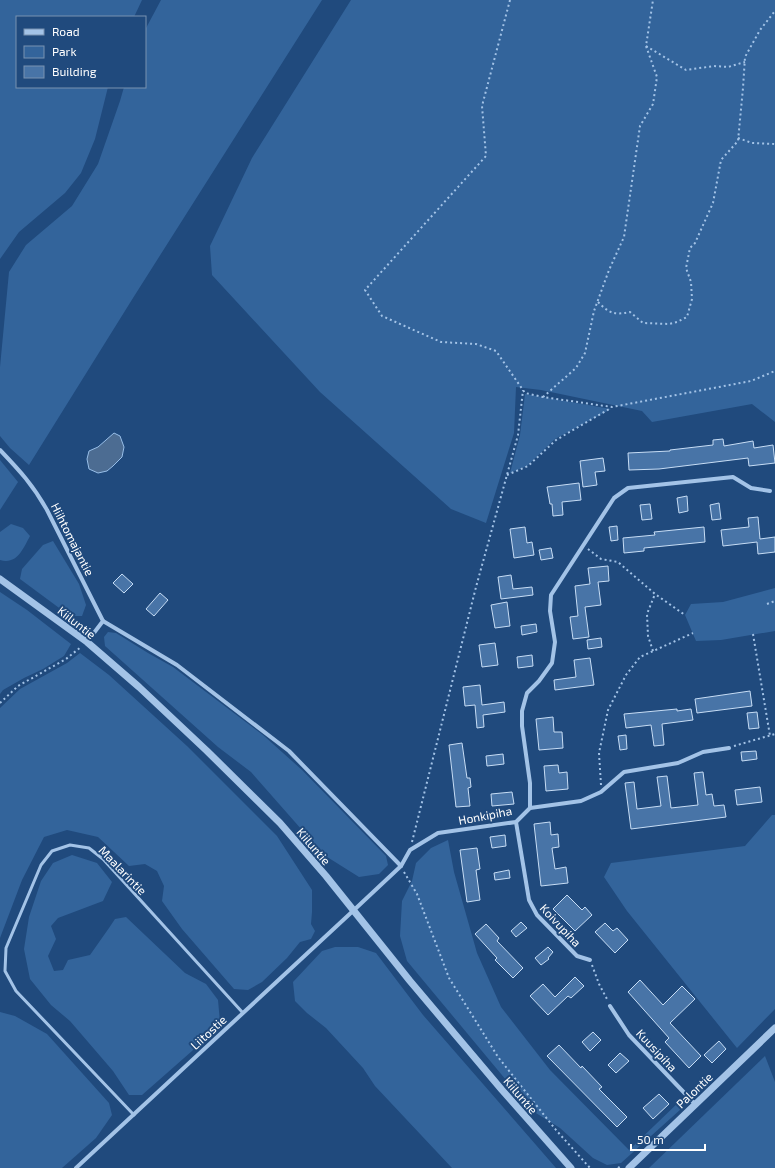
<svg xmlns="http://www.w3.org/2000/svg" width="775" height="1168" font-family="'Exo 2',sans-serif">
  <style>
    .green { fill: #33649b }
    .water { fill: #4c6c92; stroke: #97bee8 }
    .building { fill: #4874a7; stroke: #c7ddf5 }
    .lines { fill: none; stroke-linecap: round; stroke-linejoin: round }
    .path { stroke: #a3c3e7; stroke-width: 2; stroke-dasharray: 2 3; stroke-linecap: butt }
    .service { stroke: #a3c3e7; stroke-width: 3 }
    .minor { stroke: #a3c3e7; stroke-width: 4 }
    .tertiary { stroke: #a3c3e7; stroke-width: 7 }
    .labels { text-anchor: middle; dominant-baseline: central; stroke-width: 4; stroke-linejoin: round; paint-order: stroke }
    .street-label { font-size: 12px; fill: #fff; stroke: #204a7d }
  </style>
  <rect width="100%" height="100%" fill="#204a7d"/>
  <g class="green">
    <path d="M0,0H142L134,17H17V87H108L95,139L81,173L65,193L19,232L0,259Z"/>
    <path d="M161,0H322L133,298L29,465L10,448L0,436V367L9,272L26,245L72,206L98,164L120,101L124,87H145V30Z"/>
    <path d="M351,0H775V422L752,404L652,422L642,411L541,390L516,387L514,433L486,523L451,509L320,392L212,275L210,246L252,158Z"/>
    <path d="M525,394L611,409L555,439L527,466L510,473L520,435Z"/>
    <path d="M0,460L18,482L0,510Z"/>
    <path d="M11,524L23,528L30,536C23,549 17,565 0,560V532Z"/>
    <path d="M53,541L79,584L86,605L82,616H70L20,579L22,569L43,545Z"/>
    <path d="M775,588V631L721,640L696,641L685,615L691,604L723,602Z"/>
    <path d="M0,592L27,610L71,644L64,656L43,669L24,678L3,690L0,694Z"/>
    <path d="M108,632L116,633L148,653L173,667L263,735L302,770L386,856L388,865L379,874L359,877L324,855L251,772L218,747L105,646L104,637Z"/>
    <path d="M80,653L109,675L187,746L277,836L312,890V912L311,924L315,931L311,939L300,942L287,958L262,982L248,990L234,989L182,929L162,901L164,886L157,871L145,864L129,866L98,837L67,830L44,837L22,880L0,938V708L20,689L67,663Z"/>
    <path d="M772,815H775V1009L737,1048L627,911L604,877L611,863L745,846Z"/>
    <path d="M448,840L454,872L477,953L501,1007L550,1070L629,1150L681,1100V1109L621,1163L607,1165L593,1158L560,1128L531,1110L407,961L400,936L402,901L412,881L416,863L431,848Z"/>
    <path d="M72,855L97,863L112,882L103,901L58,918L51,926L56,939L48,956L54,971L63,970L68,960L90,955L109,928L115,919L126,917L185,973L206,984L218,1000L220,1022L192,1051L142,1095H129L113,1071L70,1021L51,1005L30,979L24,949L29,917L41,881L53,863Z"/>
    <path d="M335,947H358L376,953L423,1015L556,1168H452L375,1086L363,1068L326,1028L307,1013L295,1001L293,982L322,951Z"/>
    <path d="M0,1012L15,1016L47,1034L109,1103L112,1115L96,1138L62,1168H0Z"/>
    <path d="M765,1056L775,1082V1168H649Z"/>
  </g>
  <path class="water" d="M114,433L120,436L124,447L122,457L113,466L107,471L98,473L89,469L87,459L89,451L98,447Z"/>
  <g class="building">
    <path d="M723,439L724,446L753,441L754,448L773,445L775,463L749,466L748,458L659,469L629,470L628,453L670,451V450L713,445V440Z"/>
    <path d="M603,458L605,471L595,472L597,485L583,487L580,461Z"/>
    <path d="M579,483L581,500L562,502L563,515L553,516L552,504H550L547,487Z"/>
    <path d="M687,496L688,511L679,513L677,498Z"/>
    <path d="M719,503L721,519L712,520L710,505Z"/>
    <path d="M650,504L652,519L642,520L640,505Z"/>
    <path d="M758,517L760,539L775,537V552L758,554L757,542L723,546L721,530L749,527L748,518Z"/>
    <path d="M617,526L618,540L611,541L609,527Z"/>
    <path d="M525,527L527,543L532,542L534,555L514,558L510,529Z"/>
    <path d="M704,527L705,542L644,548V551L624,553L623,538L655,535L654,532Z"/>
    <path d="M551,548L553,558L541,560L539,550Z"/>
    <path d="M608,566L609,581L598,582L601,605L585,607L589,637L573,639L570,617L578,616L575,586L590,584L588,568Z"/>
    <path d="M122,574L133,584L124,593L113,583Z"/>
    <path d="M511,575L513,589L532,587L533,595L501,599L498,577Z"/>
    <path d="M160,593L168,600L154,616L146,609Z"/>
    <path d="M507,602L510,626L495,628L491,605Z"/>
    <path d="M536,624L537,632L522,635L521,626Z"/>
    <path d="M601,638L602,647L588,649L587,640Z"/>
    <path d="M495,643L498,665L482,667L479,645Z"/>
    <path d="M532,655L533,666L518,668L517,657Z"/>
    <path d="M590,658L594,685L555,690L554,680L576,677L574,660Z"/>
    <path d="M480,685L482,705L504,702L505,712L483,715L484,727L477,728L475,705L465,706L463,687Z"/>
    <path d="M750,691L752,706L697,713L695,699Z"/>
    <path d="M677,709V711L691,709L693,720L662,724L664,745L654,746L651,725L626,728L624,714Z"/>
    <path d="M757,712L759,728L749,729L747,713Z"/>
    <path d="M553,717L554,732H562L563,748L539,750L536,719Z"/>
    <path d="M626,735L627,749L620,750L618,736Z"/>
    <path d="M462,743L467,778H470L471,787L468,788L470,806L456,807L449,745Z"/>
    <path d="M756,751L757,759L742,761L741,752Z"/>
    <path d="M503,754L504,764L487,766L486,756Z"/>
    <path d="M558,765L559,773L567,772L568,789L546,791L544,766Z"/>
    <path d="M703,772L706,795L712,794L714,806L724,805L726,817L631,829L625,783L634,782L637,809L661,806L657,777L667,776L671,808L698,805L694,773Z"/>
    <path d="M760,787L762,802L737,805L735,790Z"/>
    <path d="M512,792L514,804L492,806L491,794Z"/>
    <path d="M550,822L551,835L558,834L559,847L552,848L555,869L566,867L568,883L541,886L534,824Z"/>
    <path d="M505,835L506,846L492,848L490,837Z"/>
    <path d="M477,848L480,869L476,870L480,900L467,902L460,850Z"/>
    <path d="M509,870L510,878L495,880L494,873Z"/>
    <path d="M567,895L582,910L585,907L592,915L575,931L553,909Z"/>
    <path d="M521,922L527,928L516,937L511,931Z"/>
    <path d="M605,923L613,931L617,928L628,940L615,953L595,932Z"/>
    <path d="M486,924L499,938L497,941L523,968L513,978L495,960L497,958L475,934Z"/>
    <path d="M548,947L553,952L548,958L549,959L541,965L535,958Z"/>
    <path d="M575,977L584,986L571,998L568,996L548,1015L530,996L543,984L555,997Z"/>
    <path d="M640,980L663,1005L682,986L695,999L670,1023L701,1056L689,1068L665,1042L669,1038L628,992Z"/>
    <path d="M593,1032L601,1040L590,1051L582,1042Z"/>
    <path d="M719,1041L726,1049L712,1063L704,1055Z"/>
    <path d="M559,1045L581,1068L582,1066L602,1087L599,1089L627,1117L617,1127L547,1056Z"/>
    <path d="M620,1053L629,1061L616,1073L608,1065Z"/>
    <path d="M659,1094L669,1104L653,1119L643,1108Z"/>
  </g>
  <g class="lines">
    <g class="path">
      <path d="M510,0L482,106L486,156L365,290L382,316L441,342L476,344L496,351L525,393L543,397L612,407L751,381L775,371"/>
      <path d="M646,46L686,70L714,66L728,67L745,62"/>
      <path d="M738,138L752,143L775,144"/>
      <path d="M598,302C610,314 614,315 630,312L643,323L669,324L677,322L687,317L692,299L691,282L686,268L690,248L695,243L713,203L721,160L738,141L743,88L745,57L760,30L775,11"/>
      <path d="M543,397L576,368L585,353L594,311L609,270L624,237L640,126L653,104L657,77L646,46L653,0"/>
      <path d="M507,475L528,466L556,440L611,408"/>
      <path d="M588,549L601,559L618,562L655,594L685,615"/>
      <path d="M767,604L775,601"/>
      <path d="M753,634L770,736"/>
      <path d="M653,651L648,636L647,614L655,594"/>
      <path d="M0,703L18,686L66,659L81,647"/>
      <path d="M734,746L775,734"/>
      <path d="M601,785L599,753L608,710L626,675L640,657L693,633"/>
      <path d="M412,842L476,587L518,435L523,390"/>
      <path d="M404,872L417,894L449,978L498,1057L556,1130L590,1168"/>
      <path d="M592,965L599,984L608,1001"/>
      <path d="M618,1168L622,1165"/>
    </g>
    <path class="service" d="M134,1115L16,991L5,971L6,948L41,865L52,851L70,845L89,848L103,859L243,1013"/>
    <g class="minor">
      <path d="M0,450C20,471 33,485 47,510L103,621L87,642"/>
      <path d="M103,621L177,665L289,751L401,866"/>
      <path d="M530,808V783L522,726V711L527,693L539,681L552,663L555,642L550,611L551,595L614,498L628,488L733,477L751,488L770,491"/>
      <path d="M516,822L529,900L537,915L577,956L590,960"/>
      <path d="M610,1006L629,1035L695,1104"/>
      <path d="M76,1168L354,910L401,866L410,850L438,833L516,822L530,808L581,801L601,792L624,772L678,763L703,752L729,748"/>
    </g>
    <g class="tertiary">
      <path d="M0,579L87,642L139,687L207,751L280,823L326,876L410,981L502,1090L571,1168"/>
      <path d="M629,1168L775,1028"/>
    </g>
  </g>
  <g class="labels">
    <g class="street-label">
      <text transform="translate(73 539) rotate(63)">Hiihtomajantie</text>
      <text transform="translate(77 622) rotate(38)">Kiiluntie</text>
      <text transform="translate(485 815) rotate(-11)">Honkipiha</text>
      <text transform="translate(314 846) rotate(49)">Kiiluntie</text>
      <text transform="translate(123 870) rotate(46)">Maalarintie</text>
      <text transform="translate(561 925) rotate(47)">Koivupiha</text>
      <text transform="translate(208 1032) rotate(-43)">Liitostie</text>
      <text transform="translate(657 1050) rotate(47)">Kuusipiha</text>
      <text transform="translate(694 1090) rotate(-44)">Palontie</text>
      <text transform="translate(521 1095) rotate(49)">Kiiluntie</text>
    </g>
  </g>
  <rect x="16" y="16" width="130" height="72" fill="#204a7d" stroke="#7992b1"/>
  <rect x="24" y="29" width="20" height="6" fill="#a3c3e7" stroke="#7992b1"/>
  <text x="52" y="36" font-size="12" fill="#ffffff">Road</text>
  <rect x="24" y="46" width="20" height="12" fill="#33649b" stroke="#7992b1"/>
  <text x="52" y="56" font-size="12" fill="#ffffff">Park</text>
  <rect x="24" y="66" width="20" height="12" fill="#4874a7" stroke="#7992b1"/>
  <text x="52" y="76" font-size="12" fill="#ffffff">Building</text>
  <path d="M631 1144v6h74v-6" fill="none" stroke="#ffffff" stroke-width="2"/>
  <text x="637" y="1144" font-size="12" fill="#ffffff" stroke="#204a7d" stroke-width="3" paint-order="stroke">50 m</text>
</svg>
